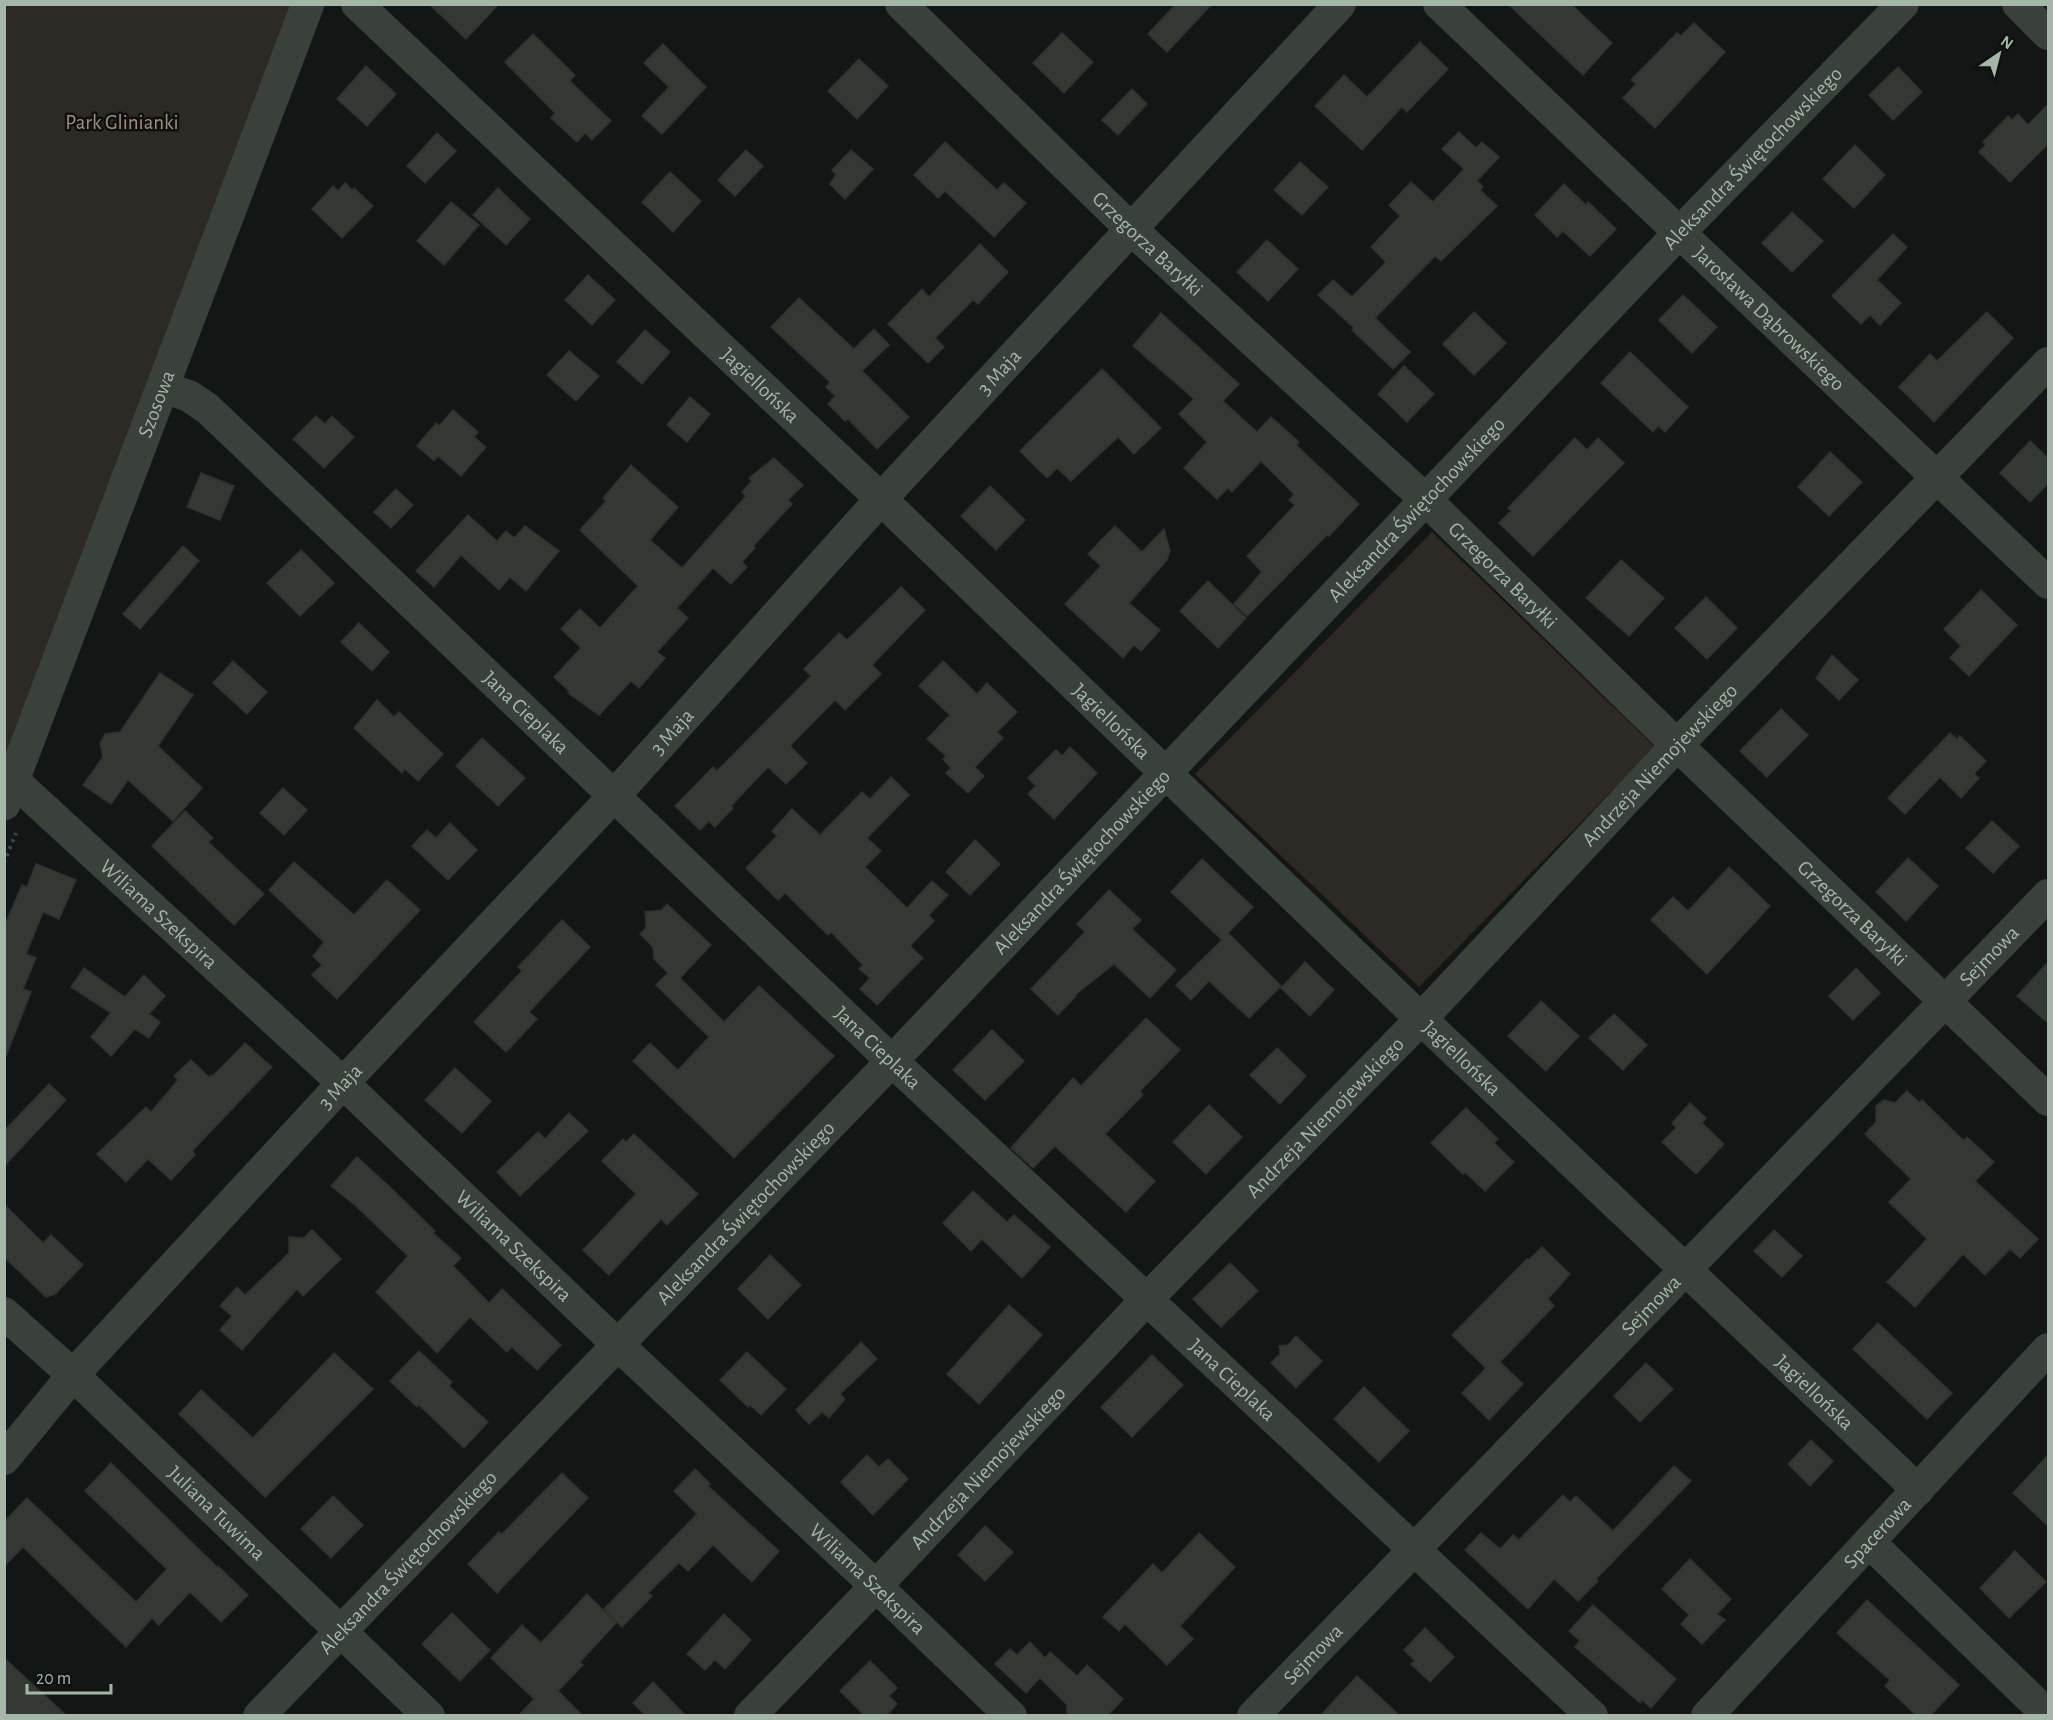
<svg xmlns="http://www.w3.org/2000/svg" width="2053" height="1720" font-family="'Alegreya Sans',sans-serif">
  <style>
    .green { fill: #2d2924 }
    .building { fill: #343835; stroke: #2e322f; stroke-width: 1.5 }
    .lines { fill: none; stroke-linecap: round; stroke-linejoin: round }
    .path { stroke: #3f4640; stroke-width: 4; stroke-dasharray: 3 4.5; stroke-linecap: butt }
    .minor { stroke: #3a403b; stroke-width: 32 }
    .tertiary { stroke: #3a403b; stroke-width: 33 }
    .labels { text-anchor: middle; dominant-baseline: central; stroke-width: 5; stroke-linejoin: round; paint-order: stroke }
    .park-label { font-size: 21px; fill: #a18e7d; stroke: #0f1110 }
    .street-label { font-size: 21px; fill: #a6b6a8; stroke: #0f1110 }
  </style>
  <rect width="100%" height="100%" fill="#141615"/>
  <g class="green">
    <path d="M4,5H292L4,759Z"/>
    <path d="M1432,532L1655,747L1419,987L1195,774Z"/>
  </g>
  <g class="building">
    <path d="M429,4H499L466,39Z"/>
    <path d="M1176,4H1212L1167,52L1148,34Z"/>
    <path d="M1508,4H1571L1612,43L1583,75Z"/>
    <path d="M1694,23L1725,52L1655,128L1623,98L1636,84L1631,80L1677,33L1681,36Z"/>
    <path d="M1062,33L1093,62L1064,93L1033,63Z"/>
    <path d="M533,34L575,75L570,81L611,121L592,140L585,133L577,142L551,118L555,113L505,62Z"/>
    <path d="M1420,42L1448,69L1407,112L1402,107L1362,150L1315,106L1344,75L1367,97Z"/>
    <path d="M663,44L706,87L662,134L642,116L669,87L644,63Z"/>
    <path d="M859,59L888,86L857,119L828,91Z"/>
    <path d="M366,66L396,94L367,126L337,99Z"/>
    <path d="M1898,67L1922,92L1893,120L1869,95Z"/>
    <path d="M1132,89L1147,104L1118,135L1102,120Z"/>
    <path d="M2049,103V143L2010,182L1979,152L1986,145L1983,142L2008,116L2012,120L2018,114L2028,125Z"/>
    <path d="M1459,132L1476,148L1482,142L1499,157L1477,181L1483,187L1480,190L1497,206L1441,261L1435,256L1375,318L1410,352L1393,369L1352,330L1354,328L1318,295L1333,280L1352,297L1386,262L1371,247L1400,216L1389,205L1411,182L1433,202L1464,169L1442,149Z"/>
    <path d="M437,133L456,151L425,183L407,166Z"/>
    <path d="M945,142L997,190L1004,183L1026,203L994,237L945,191L938,198L914,175Z"/>
    <path d="M1855,145L1885,175L1854,208L1823,179Z"/>
    <path d="M746,150L763,166L735,196L718,180Z"/>
    <path d="M851,150L873,169L845,199L830,184L836,175L832,170Z"/>
    <path d="M1300,162L1328,187L1302,215L1274,190Z"/>
    <path d="M670,172L701,201L673,232L642,202Z"/>
    <path d="M345,183L352,190L354,188L373,206L342,238L312,209L333,186L338,191Z"/>
    <path d="M1564,184L1586,205L1588,202L1616,229L1590,256L1563,231L1557,237L1535,215Z"/>
    <path d="M498,188L530,219L506,245L473,215Z"/>
    <path d="M451,202L479,225L444,265L417,241Z"/>
    <path d="M1792,212L1823,241L1792,272L1762,243Z"/>
    <path d="M1893,234L1907,247L1877,280L1901,303L1880,325L1870,315L1861,324L1832,296Z"/>
    <path d="M1267,240L1298,269L1268,301L1237,272Z"/>
    <path d="M980,244L1008,272L978,304L973,300L935,338L944,347L928,363L888,324L922,289L929,297Z"/>
    <path d="M588,275L615,300L592,325L565,300Z"/>
    <path d="M1683,295L1717,327L1692,353L1659,320Z"/>
    <path d="M799,298L854,349L874,329L889,345L862,371L909,417L877,449L848,419L845,421L828,404L835,396L826,387L830,382L771,327Z"/>
    <path d="M1474,312L1506,343L1474,375L1443,344Z"/>
    <path d="M1987,312L2013,338L1934,422L1899,387L1930,354L1937,361Z"/>
    <path d="M1161,313L1239,384L1223,401L1257,432L1271,417L1299,442L1296,445L1359,504L1329,536L1327,535L1247,616L1234,604L1262,572L1247,556L1295,505L1289,500L1294,494L1261,461L1232,492L1228,488L1217,499L1184,468L1207,442L1179,414L1194,399L1133,346Z"/>
    <path d="M645,330L670,352L642,384L617,362Z"/>
    <path d="M569,351L599,376L576,401L547,375Z"/>
    <path d="M1630,352L1688,407L1665,432L1658,426L1653,432L1601,383Z"/>
    <path d="M1404,366L1434,394L1407,422L1378,394Z"/>
    <path d="M1102,369L1161,428L1134,454L1118,437L1071,481L1057,468L1047,478L1020,451Z"/>
    <path d="M690,397L710,414L687,442L667,425Z"/>
    <path d="M453,410L478,432L474,437L486,447L461,476L438,456L434,461L417,446L436,423L439,426Z"/>
    <path d="M316,416L325,424L332,416L354,437L324,468L293,439Z"/>
    <path d="M1575,438L1587,450L1598,438L1624,463L1533,556L1499,523L1511,511L1508,508Z"/>
    <path d="M2030,441L2049,459V483L2030,502L2000,473Z"/>
    <path d="M1830,452L1862,482L1829,516L1798,487Z"/>
    <path d="M774,458L803,485L788,500L792,504L753,546L755,548L742,562L747,567L731,584L713,568L677,608L688,618L657,652L665,658L639,688L631,681L599,715L568,693L569,691L554,677L581,648L561,629L580,609L600,628L638,586L580,530L606,501L603,498L631,465L678,507L650,540L682,568L746,496L742,492L752,481L749,478Z"/>
    <path d="M201,473L234,486L220,520L187,507Z"/>
    <path d="M990,486L1025,520L996,550L961,516Z"/>
    <path d="M396,489L413,505L391,528L374,512Z"/>
    <path d="M468,515L497,541L506,531L514,538L525,526L559,551L526,591L510,577L499,590L461,555L434,587L416,571Z"/>
    <path d="M1115,526L1142,552L1164,529L1170,551L1167,560L1129,603L1160,630L1141,651L1134,645L1123,658L1065,604L1101,566L1088,554Z"/>
    <path d="M183,546L199,561L140,629L123,614Z"/>
    <path d="M301,550L334,583L300,616L267,583Z"/>
    <path d="M1621,560L1664,598L1629,636L1586,598Z"/>
    <path d="M1208,581L1246,618L1218,648L1180,611Z"/>
    <path d="M901,587L925,610L872,665L881,674L845,710L835,700L790,746L807,763L786,784L768,767L731,806L733,808L715,827L709,821L700,830L675,806L713,767L717,771L811,676L804,669L839,633L847,640Z"/>
    <path d="M1981,590L2017,625L1969,676L1950,658L1961,646L1944,629Z"/>
    <path d="M1706,597L1737,628L1707,659L1675,628Z"/>
    <path d="M359,623L389,652L372,671L341,642Z"/>
    <path d="M1832,655L1858,680L1839,700L1816,678Z"/>
    <path d="M233,661L267,692L247,714L213,683Z"/>
    <path d="M943,661L977,694L987,683L1017,712L997,732L1003,738L975,767L984,776L968,793L946,773L951,768L943,759L946,756L927,739L950,715L919,686Z"/>
    <path d="M160,673L193,695L158,746L202,788L173,821L128,780L111,804L83,785L103,757L100,743L105,734L120,732Z"/>
    <path d="M377,700L394,717L399,712L443,754L418,781L405,769L402,773L354,728Z"/>
    <path d="M1781,709L1808,735L1767,777L1740,751Z"/>
    <path d="M1950,733L1957,739L1960,736L1986,761L1974,774L1979,778L1961,798L1940,777L1905,814L1888,798Z"/>
    <path d="M482,738L525,778L498,806L456,766Z"/>
    <path d="M1070,747L1097,773L1054,819L1028,794L1036,786L1028,778L1056,750L1062,756Z"/>
    <path d="M891,777L909,795L867,838L881,851L865,867L907,908L932,881L948,895L929,915L934,921L910,946L923,958L877,1005L860,989L870,978L859,969L863,965L831,932L828,935L785,893L778,900L746,868L777,836L772,831L792,809L820,835L862,792L870,799Z"/>
    <path d="M283,788L307,810L284,835L260,813Z"/>
    <path d="M185,811L213,838L208,842L264,894L234,925L152,846Z"/>
    <path d="M1992,821L2019,846L1993,873L1966,848Z"/>
    <path d="M450,823L477,850L448,880L412,846L427,830L436,838Z"/>
    <path d="M975,840L1000,864L970,895L946,872Z"/>
    <path d="M1908,858L1938,886L1906,921L1876,892Z"/>
    <path d="M1202,859L1253,907L1228,933L1281,986L1249,1018L1209,981L1191,1000L1176,985L1222,940L1171,892Z"/>
    <path d="M294,862L354,915L387,880L420,910L337,999L312,975L322,965L313,956L324,942L269,890Z"/>
    <path d="M36,864L76,880L59,919L43,912L26,954L36,958L23,989L31,992L6,1056L4,1055V927L22,885L27,887Z"/>
    <path d="M1729,867L1770,906L1707,974L1651,920L1673,897L1688,911Z"/>
    <path d="M1109,890L1141,920L1132,929L1176,970L1150,998L1114,964L1075,995L1076,996L1058,1015L1031,989L1085,932L1077,924Z"/>
    <path d="M667,904L711,945L680,978L724,1022L759,986L834,1056L734,1158L633,1061L650,1043L678,1070L709,1037L656,985L668,973L654,959L653,947L640,934L646,928L645,912L662,910Z"/>
    <path d="M562,920L590,947L529,1012L537,1019L506,1052L474,1022L522,971L518,967Z"/>
    <path d="M2049,961V1024L2017,996Z"/>
    <path d="M1305,962L1334,990L1310,1016L1281,988Z"/>
    <path d="M84,968L125,997L144,975L165,996L149,1014L160,1022L149,1038L135,1029L111,1056L91,1037L111,1013L71,987Z"/>
    <path d="M1856,968L1880,993L1853,1020L1829,996Z"/>
    <path d="M1541,1001L1579,1036L1546,1071L1508,1036Z"/>
    <path d="M1614,1014L1647,1045L1623,1070L1589,1038Z"/>
    <path d="M1146,1018L1180,1050L1140,1091L1143,1095L1105,1134L1155,1181L1126,1212L1055,1146L1033,1168L1011,1148L1073,1078L1081,1086Z"/>
    <path d="M992,1030L1024,1061L985,1100L953,1070Z"/>
    <path d="M245,1043L272,1067L192,1151L195,1155L171,1180L148,1159L126,1182L97,1154L146,1107L151,1112L178,1080L174,1076L191,1060L209,1077L212,1075L213,1076Z"/>
    <path d="M1277,1048L1306,1076L1280,1104L1250,1075Z"/>
    <path d="M455,1068L491,1101L462,1133L425,1100Z"/>
    <path d="M49,1084L66,1100L4,1166V1131Z"/>
    <path d="M1907,1091L1920,1103L1922,1100L1964,1141L1967,1137L1994,1162L1975,1181L2038,1239L2020,1258L2010,1249L1985,1275L1963,1254L1915,1307L1887,1282L1927,1239L1889,1202L1911,1179L1865,1134L1876,1122V1106L1884,1100L1895,1103Z"/>
    <path d="M1690,1103L1706,1118L1702,1123L1724,1144L1696,1174L1662,1142L1676,1128L1672,1123Z"/>
    <path d="M1209,1105L1242,1137L1206,1174L1173,1142Z"/>
    <path d="M1466,1108L1498,1139L1494,1143L1514,1162L1485,1191L1465,1172L1463,1174L1431,1143Z"/>
    <path d="M569,1113L588,1131L520,1196L497,1172L538,1132L545,1139Z"/>
    <path d="M634,1134L698,1194L667,1225L661,1219L609,1275L583,1250L636,1194L602,1161L623,1139L626,1142Z"/>
    <path d="M357,1157L392,1189L435,1231L433,1233L461,1258L453,1266L489,1303L502,1289L561,1345L537,1370L512,1347L507,1352L470,1317L437,1353L376,1292L408,1256L356,1206L331,1186Z"/>
    <path d="M973,1191L1007,1222L1014,1215L1050,1247L1022,1278L982,1239L971,1251L943,1223Z"/>
    <path d="M4,1204L43,1243L51,1235L83,1265L55,1294L46,1297L4,1257Z"/>
    <path d="M312,1230L341,1259L303,1296L297,1289L242,1350L220,1330L232,1316L220,1306L237,1287L245,1295L282,1260L289,1253V1237L304,1238Z"/>
    <path d="M1774,1230L1802,1256L1782,1277L1754,1251Z"/>
    <path d="M1542,1247L1570,1274L1548,1299L1554,1306L1500,1362L1523,1384L1489,1420L1462,1393L1486,1368L1452,1335L1527,1259L1529,1260Z"/>
    <path d="M770,1255L801,1285L768,1319L738,1289Z"/>
    <path d="M1230,1263L1258,1291L1221,1327L1193,1299Z"/>
    <path d="M1009,1305L1042,1335L979,1404L947,1374Z"/>
    <path d="M1878,1323L1952,1393L1927,1419L1853,1349Z"/>
    <path d="M1296,1336L1322,1361L1296,1388L1271,1363L1280,1354L1279,1346L1288,1345Z"/>
    <path d="M861,1342L877,1359L840,1394L845,1399L829,1418L822,1412L809,1424L796,1410Z"/>
    <path d="M419,1351L452,1382L449,1386L488,1422L464,1448L419,1405L417,1407L390,1381Z"/>
    <path d="M747,1352L786,1389L761,1415L750,1405L748,1407L720,1380Z"/>
    <path d="M334,1353L373,1389L265,1497L179,1414L201,1390L253,1438Z"/>
    <path d="M1152,1355L1183,1385L1132,1437L1101,1407Z"/>
    <path d="M1646,1363L1673,1389L1640,1422L1614,1396Z"/>
    <path d="M1364,1387L1409,1431L1379,1462L1334,1419Z"/>
    <path d="M1811,1440L1833,1461L1810,1486L1788,1464Z"/>
    <path d="M2049,1454V1527L2013,1493Z"/>
    <path d="M867,1455L879,1467L888,1459L908,1479L873,1515L841,1482Z"/>
    <path d="M111,1463L217,1567L218,1566L248,1595L221,1622L190,1592L159,1625L152,1618L126,1647L23,1547L4,1566V1522L27,1498L136,1602L167,1569L85,1491Z"/>
    <path d="M1674,1466L1691,1481L1596,1579L1598,1581L1578,1601L1554,1579L1528,1609L1465,1550L1481,1533L1500,1549L1513,1535L1519,1540L1563,1495L1570,1502L1576,1496L1613,1531Z"/>
    <path d="M695,1469L710,1484L708,1486L779,1551L752,1582L713,1545L688,1571L679,1563L648,1593L652,1596L622,1627L604,1609L697,1514L674,1491Z"/>
    <path d="M562,1473L588,1498L497,1593L468,1564L499,1532L502,1534Z"/>
    <path d="M333,1496L363,1525L331,1558L301,1529Z"/>
    <path d="M985,1526L1013,1552L985,1581L958,1555Z"/>
    <path d="M1199,1533L1235,1567L1180,1626L1193,1639L1167,1665L1125,1624L1119,1631L1103,1617L1153,1564L1162,1573Z"/>
    <path d="M2015,1551L2046,1582L2009,1618L1980,1588Z"/>
    <path d="M1690,1559L1731,1599L1717,1614L1725,1620L1702,1644L1681,1624L1689,1615L1662,1589Z"/>
    <path d="M587,1594L616,1623L580,1662L583,1665L558,1691L583,1716H518L534,1699L491,1658L522,1625L541,1643Z"/>
    <path d="M1867,1600L1959,1685L1930,1716H1917L1885,1686L1890,1680L1837,1633Z"/>
    <path d="M1593,1605L1676,1679L1651,1708L1642,1700L1640,1703L1575,1647L1580,1641L1569,1631Z"/>
    <path d="M452,1613L490,1650L460,1681L422,1644Z"/>
    <path d="M724,1614L751,1640L725,1669L715,1660L705,1670L687,1654Z"/>
    <path d="M1425,1628L1454,1657L1430,1682L1411,1664L1415,1661L1404,1650Z"/>
    <path d="M1030,1642L1045,1658L1050,1652L1077,1676L1087,1665L1123,1699L1107,1716H1067V1705L1040,1678L1026,1693L995,1664L1010,1649L1017,1655Z"/>
    <path d="M4,1658L67,1716H4Z"/>
    <path d="M870,1661L897,1688L889,1696L897,1704L886,1716H865L840,1691Z"/>
    <path d="M1357,1676L1400,1716H1320Z"/>
    <path d="M653,1682L686,1716H646L633,1703Z"/>
  </g>
  <g class="lines">
    <path class="path" d="M4,863L16,833"/>
    <g class="minor">
      <path id="s1" d="M357,4L881,499L1421,1019L1918,1490"/>
      <path id="s2" d="M901,4L1131,229L1425,499L1677,745L2048,1100"/>
      <path id="s3" d="M1439,4L2048,583"/>
      <path d="M2018,4L2048,34"/>
      <path id="s4" d="M163,387L189,396L208,409L892,1061L1592,1716"/>
      <path id="s5" d="M13,780L343,1083L617,1344L876,1586L1011,1716"/>
      <path id="s6" d="M4,1313L73,1375L429,1716"/>
      <path id="s7" d="M4,1459L73,1375L343,1083L613,797L881,499L1340,4"/>
      <path d="M1870,1543L2048,1715"/>
      <path id="s8" d="M259,1716L892,1061L1679,233L1903,4"/>
      <path id="s9" d="M750,1716L876,1586L1147,1299L1421,1019L1677,745L2048,363"/>
      <path id="s10" d="M1253,1716L2048,895"/>
      <path id="s11" d="M1707,1716L2048,1349"/>
    </g>
    <path class="tertiary" id="s12" d="M4,804L308,4"/>
  </g>
  <g class="labels">
    <g class="park-label">
      <text x="122" y="122">Park Glinianki</text>
    </g>
    <g class="street-label">
      <text stroke="none"><textPath href="#s8" startOffset="2158">Aleksandra Świętochowskiego</textPath></text>
      <text stroke="none"><textPath href="#s2" startOffset="344">Grzegorza Baryłki</textPath></text>
      <text stroke="none"><textPath href="#s3" startOffset="456">Jarosława Dąbrowskiego</textPath></text>
      <text stroke="none"><textPath href="#s7" startOffset="1474">3 Maja</textPath></text>
      <text stroke="none"><textPath href="#s1" startOffset="555">Jagiellońska</textPath></text>
      <text stroke="none"><textPath href="#s12" startOffset="428">Szosowa</textPath></text>
      <text stroke="none"><textPath href="#s8" startOffset="1672">Aleksandra Świętochowskiego</textPath></text>
      <text stroke="none"><textPath href="#s2" startOffset="830">Grzegorza Baryłki</textPath></text>
      <text stroke="none"><textPath href="#s4" startOffset="490">Jana Cieplaka</textPath></text>
      <text stroke="none"><textPath href="#s1" startOffset="1041">Jagiellońska</textPath></text>
      <text stroke="none"><textPath href="#s7" startOffset="988">3 Maja</textPath></text>
      <text stroke="none"><textPath href="#s9" startOffset="1316">Andrzeja Niemojewskiego</textPath></text>
      <text stroke="none"><textPath href="#s8" startOffset="1186">Aleksandra Świętochowskiego</textPath></text>
      <text stroke="none"><textPath href="#s2" startOffset="1316">Grzegorza Baryłki</textPath></text>
      <text stroke="none"><textPath href="#s5" startOffset="198">Wiliama Szekspira</textPath></text>
      <text stroke="none"><textPath href="#s10" startOffset="1058">Sejmowa</textPath></text>
      <text stroke="none"><textPath href="#s4" startOffset="976">Jana Cieplaka</textPath></text>
      <text stroke="none"><textPath href="#s1" startOffset="1527">Jagiellońska</textPath></text>
      <text stroke="none"><textPath href="#s7" startOffset="502">3 Maja</textPath></text>
      <text stroke="none"><textPath href="#s9" startOffset="830">Andrzeja Niemojewskiego</textPath></text>
      <text stroke="none"><textPath href="#s8" startOffset="700">Aleksandra Świętochowskiego</textPath></text>
      <text stroke="none"><textPath href="#s5" startOffset="684">Wiliama Szekspira</textPath></text>
      <text stroke="none"><textPath href="#s10" startOffset="572">Sejmowa</textPath></text>
      <text stroke="none"><textPath href="#s4" startOffset="1462">Jana Cieplaka</textPath></text>
      <text stroke="none"><textPath href="#s1" startOffset="2013">Jagiellońska</textPath></text>
      <text stroke="none"><textPath href="#s9" startOffset="344">Andrzeja Niemojewskiego</textPath></text>
      <text stroke="none"><textPath href="#s6" startOffset="292">Juliana Tuwima</textPath></text>
      <text stroke="none"><textPath href="#s11" startOffset="250">Spacerowa</textPath></text>
      <text stroke="none"><textPath href="#s8" startOffset="214">Aleksandra Świętochowskiego</textPath></text>
      <text stroke="none"><textPath href="#s5" startOffset="1170">Wiliama Szekspira</textPath></text>
      <text stroke="none"><textPath href="#s10" startOffset="86">Sejmowa</textPath></text>
    </g>
  </g>
  <rect width="2053" height="1720" fill="none" stroke="#a6b6a8" stroke-width="12"/>
  <g transform="translate(1999 54) rotate(35)" stroke="#0f1110" stroke-width="4.5" paint-order="stroke">
  <path d="M0-4.5L10 22L0 15L-10 22Z" fill="#a6b6a8"/>
  <text y="-9" font-size="16" font-weight="bold" text-anchor="middle" fill="#a6b6a8">N</text>
  </g>
  <path d="M27 1684v9h84v-9" fill="none" stroke="#a6b6a8" stroke-width="3"/>
  <text x="36" y="1684" font-size="18" fill="#a6b6a8" stroke="#0f1110" stroke-width="4.5" paint-order="stroke">20 m</text>
</svg>
